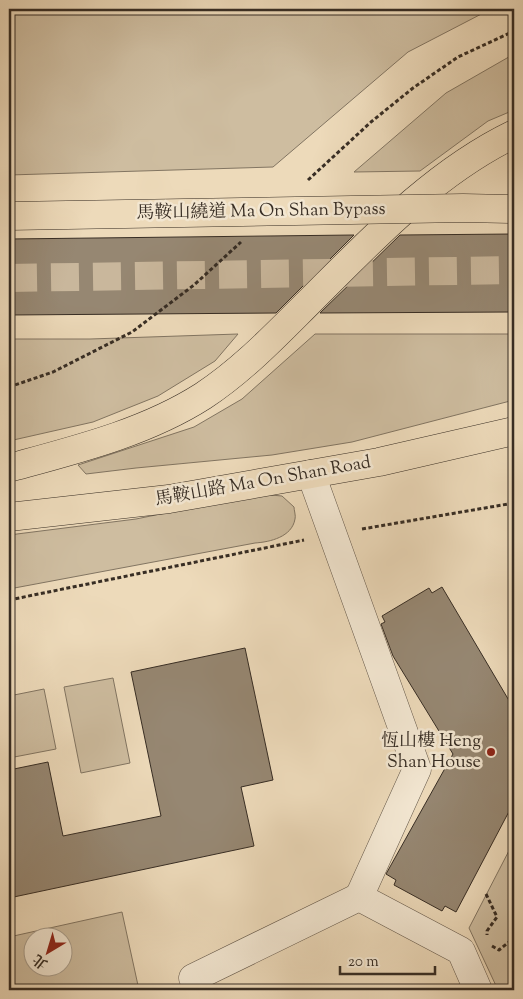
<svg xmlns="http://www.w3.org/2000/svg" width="523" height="999" font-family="'Sorts Mill Goudy','Noto Serif TC',serif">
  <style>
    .green { fill: #cebda0; stroke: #827562; fill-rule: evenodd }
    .building { fill: #968772; stroke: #372d24 }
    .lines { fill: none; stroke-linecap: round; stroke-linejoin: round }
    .major-tunnel { stroke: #c9b79c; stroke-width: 28; stroke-dasharray: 28 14; stroke-linecap: butt }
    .minor-casing { stroke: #64584a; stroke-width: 29 }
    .major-casing { stroke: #372d24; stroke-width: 29 }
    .path { stroke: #372d24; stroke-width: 3; stroke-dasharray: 4 2.5; stroke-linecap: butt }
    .minor { stroke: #f3e7d2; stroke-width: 28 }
    .major { stroke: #eddaba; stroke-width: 28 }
    .major-bridge-casing { stroke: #372d24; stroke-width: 29; stroke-linecap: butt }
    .major-bridge { stroke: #eddaba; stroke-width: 28 }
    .poi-dot { fill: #8f2418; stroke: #f3e7d2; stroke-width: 2 }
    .labels { text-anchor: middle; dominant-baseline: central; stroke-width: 5; stroke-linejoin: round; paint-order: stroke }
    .street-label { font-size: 18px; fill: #372d24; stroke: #f3e7d2 }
    .poi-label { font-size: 18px; fill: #372d24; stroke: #f3e7d2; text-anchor: end }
  </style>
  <rect width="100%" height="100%" fill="#eddaba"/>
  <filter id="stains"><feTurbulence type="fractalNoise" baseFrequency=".004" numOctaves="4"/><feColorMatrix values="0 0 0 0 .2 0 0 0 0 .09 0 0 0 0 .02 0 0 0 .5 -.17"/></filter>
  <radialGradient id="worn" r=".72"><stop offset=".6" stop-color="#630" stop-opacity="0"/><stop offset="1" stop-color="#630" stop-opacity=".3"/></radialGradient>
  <g class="green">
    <path d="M9,9H491L408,52L273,167L9,175Z"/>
    <path d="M514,54V110L488,121L420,171L354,172L446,93Z"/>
    <path d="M238,334L215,361L158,396L93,422L9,441V339H90Z"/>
    <path d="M315,334H514V400L352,442L272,455L136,468L86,474L78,465L194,427L242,399Z"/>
    <path d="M259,494L282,496L294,507C294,510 296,516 295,519C292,537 270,542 255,543L9,589V535L136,519Z"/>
    <path d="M514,546V603L510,547Z"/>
    <path d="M113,678L130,763L81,773L64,687Z"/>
    <path d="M44,689L56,749L9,758V696Z"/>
    <path d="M514,841V983L498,990L469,928Z"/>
    <path d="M122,912L139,990H9V937ZM32,936H62V966H32Z"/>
  </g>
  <g class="building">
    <path d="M514,234V312L320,313L400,235Z"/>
    <path d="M354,235L276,313L9,315V239Z"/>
    <path d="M442,587L514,709V802L456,912L445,906L442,911L394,885L396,880L386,874L453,754L393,656L381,624L385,622L382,616L429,588L432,593Z"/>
    <path d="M245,648L273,780L241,787L254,846L9,898V770L48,762L63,836L161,816L131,672Z"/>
  </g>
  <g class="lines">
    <path class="major-tunnel" d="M9,278L514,270"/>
    <g class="minor-casing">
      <g id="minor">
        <path d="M311,474L417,769L359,897"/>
        <path d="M193,978L359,897L461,951L478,990"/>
      </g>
    </g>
    <g class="major-casing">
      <g id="major">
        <path d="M9,468C75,450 145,433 203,396C238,373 268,343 297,314C364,248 429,175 514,134"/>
        <path d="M9,517L169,499L379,462L514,431"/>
      </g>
    </g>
    <g class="path">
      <path d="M308,180L371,122L413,88L458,57L514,31"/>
      <path d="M9,387L53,372L132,332L194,285L241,242"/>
      <path d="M362,529L514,503"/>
      <path d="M9,600L304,540"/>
      <path d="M486,894L497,917L487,931V935"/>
      <path d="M492,946L499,950L514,938"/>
    </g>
    <use href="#minor" class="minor"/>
    <use href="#major" class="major"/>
    <g class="major-bridge-casing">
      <path id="major-bridge" d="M9,216L463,208L514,209"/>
    </g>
    <use href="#major-bridge" class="major-bridge"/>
  </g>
  <circle class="poi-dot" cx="491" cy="752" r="5"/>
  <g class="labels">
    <g class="street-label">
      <text transform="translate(261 212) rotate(-1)">馬鞍山繞道 Ma On Shan Bypass</text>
      <text transform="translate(263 482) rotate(-10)">馬鞍山路 Ma On Shan Road</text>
    </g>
    <g class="poi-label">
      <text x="481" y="742">恆山樓 Heng<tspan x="481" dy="21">Shan House</tspan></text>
    </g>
  </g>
  <rect width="523" height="999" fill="none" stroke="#eddaba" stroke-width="30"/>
  <rect x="10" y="10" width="503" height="979" fill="none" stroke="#372d24" stroke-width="2.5"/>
  <rect x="15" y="15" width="493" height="969" fill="none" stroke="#372d24"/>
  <g transform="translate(48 952) rotate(218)"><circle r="24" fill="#f3e7d2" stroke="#a89d8c"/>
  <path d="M0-4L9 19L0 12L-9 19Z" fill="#8f2418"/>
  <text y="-8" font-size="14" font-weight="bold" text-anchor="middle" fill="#372d24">北</text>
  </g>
  <path d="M340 966v8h95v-8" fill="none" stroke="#372d24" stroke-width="2.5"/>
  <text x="348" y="966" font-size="15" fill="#372d24" stroke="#f3e7d2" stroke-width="4" paint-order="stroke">20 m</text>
  <rect width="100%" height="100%" filter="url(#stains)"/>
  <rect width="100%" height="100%" fill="url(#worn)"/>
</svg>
